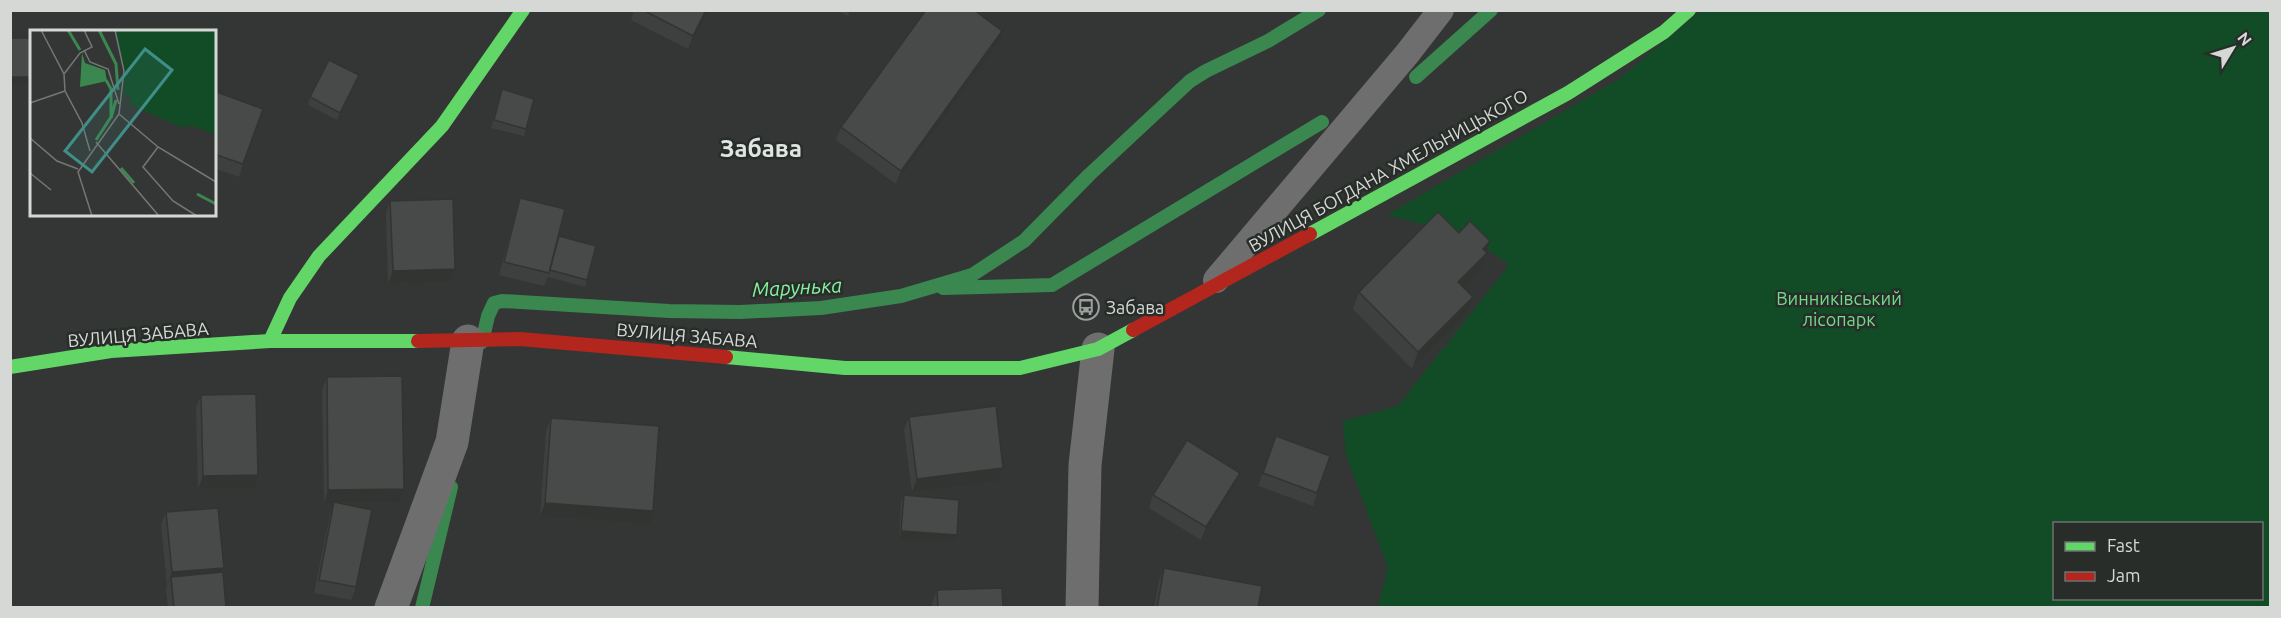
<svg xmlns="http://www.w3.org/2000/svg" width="2281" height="618" font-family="Ubuntu,sans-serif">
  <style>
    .green { fill: #124c26; fill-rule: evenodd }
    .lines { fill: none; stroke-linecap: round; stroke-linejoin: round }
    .stream { stroke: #3a874f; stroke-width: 14 }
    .lane { stroke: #6d6e6d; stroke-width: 26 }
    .street { stroke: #6d6e6d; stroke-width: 33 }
    .fast { stroke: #63d668; stroke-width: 14 }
    .jam { stroke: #b3261e; stroke-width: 14 }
    .wall { fill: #3d403e }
    .shaded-wall { fill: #323432 }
    .building { fill: #474a48; stroke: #323432; stroke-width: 1.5 }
    .labels { text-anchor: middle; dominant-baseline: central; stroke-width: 5; stroke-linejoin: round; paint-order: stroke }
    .street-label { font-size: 18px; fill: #d5d8d5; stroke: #282d29 }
    .park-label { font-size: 18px; fill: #6fdd8a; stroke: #282d29 }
    .poi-label { font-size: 18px; fill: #d5d8d5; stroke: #282d29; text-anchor: start }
    .water-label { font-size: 20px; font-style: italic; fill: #87f4a0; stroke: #282d29 }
    .district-label { font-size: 24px; font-weight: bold; fill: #dfe5e0; stroke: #282d29 }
    .inset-river { fill: none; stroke: #3a874f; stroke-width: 3 }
    .inset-road { fill: none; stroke: #747774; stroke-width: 1.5 }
    .view { fill: #408e88; fill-opacity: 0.15; stroke: #408e88; stroke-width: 3 }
    .inset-edge { fill: none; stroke: #d5d8d5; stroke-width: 3 }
  </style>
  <rect width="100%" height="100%" fill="#333634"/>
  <path class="green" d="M1701,11H2270V607H1378L1388,568L1346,455L1343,421L1398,406L1443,348L1446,349L1448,343L1509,265L1469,236L1387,215L1619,79ZM2054,524H2262V598H2054Z"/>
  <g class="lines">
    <g class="stream">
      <path d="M1416,77L1491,10"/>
      <path d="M943,288L1052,285L1322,122"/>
      <path d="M482,342L488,316L494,303L502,301L669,311L740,312L821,308L901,296L972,275L1024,241L1089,175L1190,81L1206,71L1268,41L1319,10"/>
      <path d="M422,608L451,487"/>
    </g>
    <path class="lane" d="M1216,280L1407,54L1441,10"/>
    <g class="street">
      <path d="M391,608L452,442L468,341"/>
      <path d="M1082,608L1085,465L1098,349"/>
    </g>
    <g class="fast">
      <path d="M1310,234L1568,93L1664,32L1689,10"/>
      <path d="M270,341L290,298L319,256L442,126L523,10"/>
      <path d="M726,357L845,368H1020L1098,349L1133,330"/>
      <path d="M10,367L111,351L270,341H418"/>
    </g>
    <g class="jam">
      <path d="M1133,330L1310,234"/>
      <path d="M418,341L520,339L726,357"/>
    </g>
  </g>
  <g class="wall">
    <path d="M634,10H708L688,49L631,20Z"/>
    <path d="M835,10H850L848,16Z"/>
    <path d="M998,44L896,184L836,140L841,127Z"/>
    <path d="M359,75L356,82L337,120L308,105L310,97Z"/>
    <path d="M502,89L526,129L524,136L491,128Z"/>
    <path d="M214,91L243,164L239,177L214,168Z"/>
    <path d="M520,198L558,236L587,280L585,287L548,277L544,286L499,275L516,211Z"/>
    <path d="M390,201L455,269L450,282L388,284L386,214Z"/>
    <path d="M1486,252L1481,269L1463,287L1467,314L1412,369L1353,309L1359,292Z"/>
    <path d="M327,377L399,502L338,503L356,587L351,600L314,593L330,515L334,503H324L322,390Z"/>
    <path d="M201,395L254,488L198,489L196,408Z"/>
    <path d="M909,417L1003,468L999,481L912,492L904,430Z"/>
    <path d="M551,418L649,524L540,516L546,431Z"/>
    <path d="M1276,436L1330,456L1313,506L1258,486Z"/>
    <path d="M1240,473L1235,486L1201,540L1149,508L1153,495Z"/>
    <path d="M904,495L954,542L899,539L901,503Z"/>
    <path d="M166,512L224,568L223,572L226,608H168L166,590L167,585L161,525Z"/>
    <path d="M1164,568L1258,608H1154L1159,581Z"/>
    <path d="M937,590L1003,608H932V603Z"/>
  </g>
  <g class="shaded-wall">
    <path d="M706,10H708L688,49L693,36Z"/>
    <path d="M1002,31L998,44L896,184L901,171Z"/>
    <path d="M359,75L356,82L337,120L340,113Z"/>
    <path d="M10,77H31L29,84H10Z"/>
    <path d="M1490,241L1481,269L1452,299L1458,282L1483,249Z"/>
    <path d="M455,269L450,282L388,284L393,271Z"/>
    <path d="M1473,297L1467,314L1412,369L1418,352Z"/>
    <path d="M1003,468L999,481L912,492L917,479Z"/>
    <path d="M1240,473L1235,486L1201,540L1206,527Z"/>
    <path d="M258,475L254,488L198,489L203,476Z"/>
    <path d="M404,489L399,502L324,503L328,490Z"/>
    <path d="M545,503L653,511L649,524L540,516Z"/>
    <path d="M901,531L957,535L954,542L899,539Z"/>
    <path d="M224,568L219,581L171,577L167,585L172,572Z"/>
  </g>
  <g class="building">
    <path d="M643,10H706L693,36Z"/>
    <path d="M926,10H974L1002,31L901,171L841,127Z"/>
    <rect x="10" y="38" width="21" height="39"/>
    <path d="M329,60L359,75L340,113L310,97Z"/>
    <path d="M502,89L534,99L526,129L494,120Z"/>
    <path d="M214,91L263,109L243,164L214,154Z"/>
    <path d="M520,198L565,209L549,273L504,262Z"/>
    <path d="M453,199L455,269L393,271L390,201Z"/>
    <path d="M1438,212L1459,233L1470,221L1490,241L1483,249L1487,253L1458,282L1473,297L1418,352L1359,292Z"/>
    <path d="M559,236L596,246L587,280L550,270Z"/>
    <path d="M402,376L404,489L328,490L327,377Z"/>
    <path d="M256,394L258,475L203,476L201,395Z"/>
    <path d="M996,406L1003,468L917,479L909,417Z"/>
    <path d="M551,418L659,426L653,511L545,503Z"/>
    <path d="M1276,436L1330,456L1317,493L1263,473Z"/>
    <path d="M1187,440L1240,473L1206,527L1153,495Z"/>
    <path d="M904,495L959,500L957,535L901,531Z"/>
    <path d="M334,502L372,510L356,587L319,580Z"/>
    <path d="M218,508L224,568L172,572L166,512Z"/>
    <path d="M1164,568L1262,586L1258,608H1157Z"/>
    <path d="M223,572L226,608H174L171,577Z"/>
    <path d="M1002,588L1003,608H938L937,590Z"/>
  </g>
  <defs>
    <g id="bus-ring" transform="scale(1.35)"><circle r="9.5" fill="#282d29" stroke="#9c9f9d" stroke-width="1.5"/><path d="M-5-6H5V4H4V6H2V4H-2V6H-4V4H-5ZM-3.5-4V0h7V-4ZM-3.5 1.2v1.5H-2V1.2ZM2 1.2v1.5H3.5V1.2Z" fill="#9c9f9d"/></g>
  </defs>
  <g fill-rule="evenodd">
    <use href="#bus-ring" x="1086" y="307"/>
  </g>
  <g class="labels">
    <g class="street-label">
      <text transform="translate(1388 170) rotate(-29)">ВУЛИЦЯ БОГДАНА ХМЕЛЬНИЦЬКОГО</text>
      <text transform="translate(138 334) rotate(-5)">ВУЛИЦЯ ЗАБАВА</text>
      <text transform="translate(687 335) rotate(5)">ВУЛИЦЯ ЗАБАВА</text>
    </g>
    <g class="park-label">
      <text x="1839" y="298">Винниківський<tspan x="1839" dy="21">лісопарк</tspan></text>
    </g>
    <g class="poi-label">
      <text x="1106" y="307">Забава</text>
    </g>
    <g class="water-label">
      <text transform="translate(797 287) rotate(-3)">Марунька</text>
    </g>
    <g class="district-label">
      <text x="761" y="148">Забава</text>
    </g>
  </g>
  <g transform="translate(30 30)">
    <rect width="186" height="186" fill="#333634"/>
    <path d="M86,0H186V105L163,96L151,97L101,75L99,63L93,66L95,51Z" fill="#124c26"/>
    <path d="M52,23L55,33L75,40L77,51L50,57Z" fill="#3a874f"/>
    <path class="inset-river" d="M38,0L50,20M69,0L86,34L88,60M81,88L86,70M66,110L81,87V59L76,50M91,138L104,153M167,164L186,174"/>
    <path class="inset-road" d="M11,0L34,44L35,61L52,93L60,121M54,20L60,32L78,39L89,74M34,44L50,23L62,17L54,0M0,73L35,61M89,84L128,117L186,152M0,108L27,131L48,139M66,112L129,186M128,117L113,137L143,171L167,186M0,143L21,160M62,186L48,142L89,84L94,41L85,0"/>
    <path class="view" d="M115,19L142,40L62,142L35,121Z"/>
    <rect width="186" height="186" class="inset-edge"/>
  </g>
  <rect width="2281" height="618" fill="none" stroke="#d5d8d5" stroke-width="24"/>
  <rect x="2053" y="522" width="210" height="78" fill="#282d29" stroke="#6d716e" stroke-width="1.5"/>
  <rect x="2065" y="542" width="30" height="9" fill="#63d668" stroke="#6d716e" stroke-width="1.5"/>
  <text x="2107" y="552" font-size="18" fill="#d5d8d5">Fast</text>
  <rect x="2065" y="572" width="30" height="9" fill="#b3261e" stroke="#6d716e" stroke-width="1.5"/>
  <text x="2107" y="582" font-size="18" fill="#d5d8d5">Jam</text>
  <g transform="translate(2233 48) rotate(52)" stroke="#282d29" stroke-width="4.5" paint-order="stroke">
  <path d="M0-4.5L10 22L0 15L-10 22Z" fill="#d5d8d5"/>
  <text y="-9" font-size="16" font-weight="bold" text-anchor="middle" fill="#d5d8d5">N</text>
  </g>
</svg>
